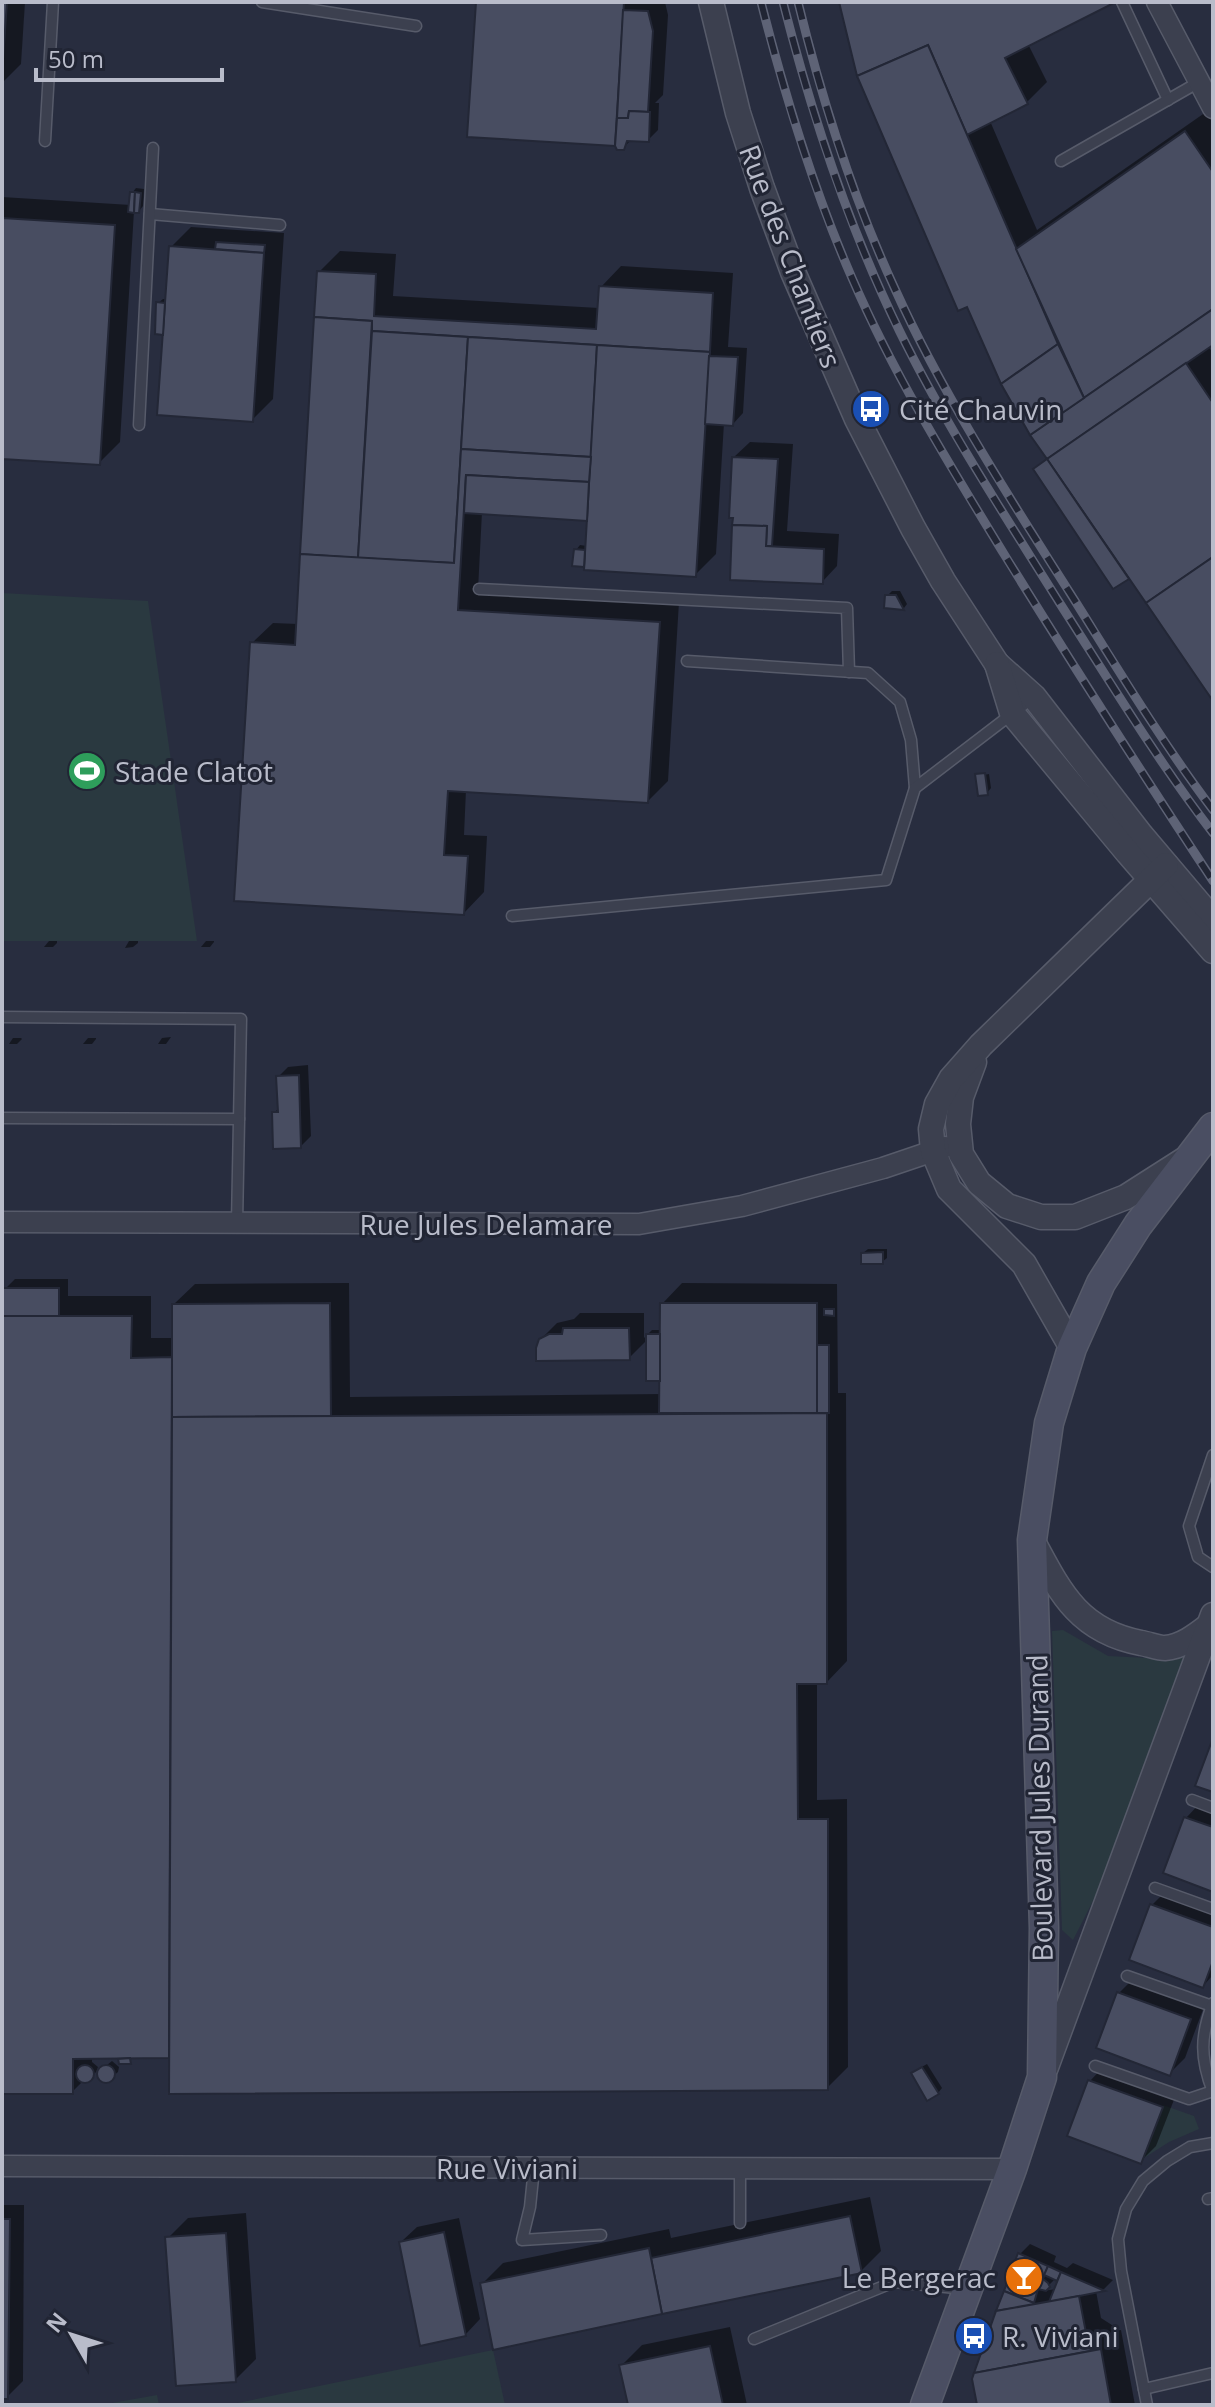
<svg xmlns="http://www.w3.org/2000/svg" width="1215" height="2407" font-family="'Open Sans',sans-serif">
  <style>
    .green { fill: #2a3940 }
    .shadow { fill: #0007; fill-rule: evenodd }
    .building { fill: #484d61; stroke: #232736; stroke-width: 2 }
    .lines { fill: none; stroke-linecap: round; stroke-linejoin: round }
    .service-casing { stroke: #575b6a; stroke-width: 13 }
    .minor-casing { stroke: #575b6a; stroke-width: 23 }
    .tertiary-casing { stroke: #575b6a; stroke-width: 27 }
    .secondary-casing { stroke: #575b6a; stroke-width: 31 }
    .service { stroke: #3c404f; stroke-width: 10 }
    .minor { stroke: #3c404f; stroke-width: 20 }
    .tertiary { stroke: #3c404f; stroke-width: 24 }
    .secondary { stroke: #4a4e62; stroke-width: 28 }
    .rail-casing { stroke: #5e6376; stroke-width: 9 }
    .rail { stroke: #212534; stroke-width: 6; stroke-dasharray: 18; stroke-linecap: butt }
    .labels { text-anchor: middle; dominant-baseline: central; stroke-width: 6; stroke-linejoin: round; paint-order: stroke }
    .street-label { font-size: 28px; fill: #b9bcca; stroke: #212534 }
    .poi-label { font-size: 28px; fill: #b9bcca; stroke: #212534; text-anchor: start }
  </style>
  <rect width="100%" height="100%" fill="#282d3f"/>
  <g class="green">
    <path d="M2,593L148,601L197,941H2Z"/>
    <path d="M1063,1630L1108,1656L1169,1659L1200,1640L1127,1834L1073,1940L1062,1930L1052,1631Z"/>
    <path d="M1163,2105L1194,2116L1199,2129L1169,2142L1144,2158Z"/>
    <path d="M493,2350L505,2405H228Z"/>
    <path d="M157,2395L159,2405H101Z"/>
  </g>
  <g class="shadow">
    <path d="M2,2H25L21,64L2,83Z"/>
    <path d="M478,2H665L668,15L663,95L655,103H659L658,130L648,140L632,139L623,148L616,144L470,135Z"/>
    <path d="M841,2H1112L1028,44L1047,82L1026,103L990,121L1037,230L1206,112L1213,122V343L1208,346L1213,353V697L1130,576L1114,586L1035,469L1048,457Z"/>
    <path d="M136,188L144,189L143,206L139,211H134L120,442L99,463L2,457V197L131,205L132,193Z"/>
    <path d="M191,227L284,233L273,399L252,420L165,330L158,303L163,299H167L171,247Z"/>
    <path d="M340,251L396,254L393,296L599,308L601,287L621,266L733,273L728,347L747,348L743,413L733,424L724,423L716,554L695,575L586,562L583,565L576,550L580,545L587,546L589,515L482,512L478,590L679,602L668,781L648,801L466,790L464,835L487,836L484,892L464,913L252,643L273,623L298,624L319,272Z"/>
    <path d="M750,442L793,444L787,531L839,534L837,566L822,582L732,578L734,457Z"/>
    <path d="M892,591H900L907,604L904,608L886,607L887,596Z"/>
    <path d="M979,773V776L989,774L991,788L987,793L977,775Z"/>
    <path d="M49,941H57V943L53,947H44Z"/>
    <path d="M129,941H138V943L133,947L125,948Z"/>
    <path d="M206,941H214V942L210,947H201Z"/>
    <path d="M171,1037L166,1044H158L162,1038Z"/>
    <path d="M13,1038H21L22,1039L17,1044H9Z"/>
    <path d="M88,1038H96V1039L92,1044H83Z"/>
    <path d="M308,1065L311,1136L301,1146L274,1113L279,1108L278,1077L288,1067Z"/>
    <path d="M868,1249H887V1258L882,1262L863,1253Z"/>
    <path d="M15,1279H68V1296H151V1338H174V1304L195,1284L349,1283L350,1397L662,1394V1376L648,1339L629,1358L541,1339L557,1323L574,1319L580,1313H644V1338L652,1330H662V1304L682,1283L837,1284L838,1393H846L847,1661L827,1682H817V1800L847,1799L848,2067L827,2088L171,2056L92,2057V2062L98,2067L96,2072L91,2078L84,2080L72,2092H2V1297H5V1289Z"/>
    <path d="M1201,1802L1213,1807V1890L1186,1818Z"/>
    <path d="M1167,1890L1213,1907V1975L1203,1986L1152,1905Z"/>
    <path d="M1134,1978L1205,2004L1185,2058L1170,2073L1119,1993Z"/>
    <path d="M112,2061L119,2067L118,2072L108,2080L101,2078L100,2073L102,2069Z"/>
    <path d="M927,2064L942,2088L938,2093L918,2069Z"/>
    <path d="M1105,2065L1177,2092L1156,2146L1141,2161L1070,2135L1090,2081Z"/>
    <path d="M870,2197L881,2251L861,2271L495,2347L482,2284L503,2263L669,2229L671,2238Z"/>
    <path d="M2,2205H24L23,2381L7,2397H2Z"/>
    <path d="M246,2213L256,2359L235,2380L168,2238L188,2218Z"/>
    <path d="M459,2218L480,2319L465,2335L401,2242L417,2227Z"/>
    <path d="M1030,2244L1056,2256L1054,2262L1067,2268L1073,2263L1113,2280L1104,2289L1096,2291L1101,2318L1115,2327V2331L1121,2330L1135,2405H979L974,2379L1020,2254ZM1063,2273L1056,2289L1043,2291L1056,2278Z"/>
    <path d="M730,2327L747,2405H630L621,2366L642,2345Z"/>
  </g>
  <g class="building">
    <path d="M2,2H7L2,73Z"/>
    <path d="M476,2H624L615,146L467,137Z"/>
    <path d="M839,2H1113L1114,3L1005,58L1028,104L967,135L928,45L857,76Z"/>
    <path d="M623,10L648,11L653,31L648,112L629,111L628,118H617Z"/>
    <path d="M928,45L1058,344L1001,384L967,307L958,311L857,76Z"/>
    <path d="M629,111L650,112L649,142L627,141L624,150H617L615,146L617,118H628Z"/>
    <path d="M1185,131L1213,172V309L1084,398L1016,249Z"/>
    <path d="M130,192H135L134,213L128,212Z"/>
    <path d="M135,192L141,193L139,213H134Z"/>
    <path d="M2,218L115,225L100,465L2,459Z"/>
    <path d="M216,242L265,245L264,253L215,249Z"/>
    <path d="M169,246L264,253L253,422L157,415Z"/>
    <path d="M317,271L376,274L374,316L596,329L599,286L713,293L710,352L372,331V321L314,317Z"/>
    <path d="M156,302L165,303L163,335L155,334Z"/>
    <path d="M1213,309V345L1047,459L1030,435Z"/>
    <path d="M314,317L372,321L358,558L300,554Z"/>
    <path d="M372,331L468,337L454,563L358,558Z"/>
    <path d="M468,337L597,345L591,457L461,449Z"/>
    <path d="M1058,344L1084,398L1030,435L1001,384Z"/>
    <path d="M597,345L710,352L696,577L584,570Z"/>
    <path d="M709,356L738,357L733,426L705,424Z"/>
    <path d="M1186,363L1213,403V557L1146,603L1047,459Z"/>
    <path d="M461,449L591,457L589,482L466,475L458,610L660,622L648,803L448,791L444,855L468,856L464,915L234,901L250,642L295,645L300,554L454,563Z"/>
    <path d="M732,457L778,459L772,546H766L767,526L732,525L733,518H729Z"/>
    <path d="M1047,459L1129,579L1113,589L1033,469Z"/>
    <path d="M466,475L589,482L587,521L464,513Z"/>
    <path d="M732,525L767,526L766,546L824,549L823,584L730,580Z"/>
    <path d="M574,549L585,550L584,567L572,566Z"/>
    <path d="M1213,557V701L1146,603Z"/>
    <path d="M885,595H896L904,610L884,608Z"/>
    <path d="M985,773L988,795L978,796L975,774Z"/>
    <path d="M299,1075L301,1148L273,1149L272,1112H278L276,1076Z"/>
    <path d="M883,1252V1264H861V1253Z"/>
    <rect x="3" y="1288" width="56" height="28"/>
    <path d="M330,1303L331,1416L172,1417V1304Z"/>
    <path d="M660,1303H817V1413H659Z"/>
    <path d="M824,1309H834V1316L824,1315Z"/>
    <path d="M2,1316H132L131,1358L172,1357L169,2058L73,2059V2094H2Z"/>
    <path d="M563,1328H629L630,1360L536,1361V1348L539,1339L549,1334H562Z"/>
    <rect x="646" y="1334" width="14" height="47"/>
    <rect x="817" y="1345" width="12" height="68"/>
    <path d="M827,1413V1684H797L798,1819H828V2090L169,2094L172,1417Z"/>
    <path d="M1213,1738V1792L1195,1786Z"/>
    <path d="M1184,1817L1213,1827V1892L1163,1873Z"/>
    <path d="M1150,1904L1213,1927V1961L1203,1988L1129,1960Z"/>
    <path d="M1117,1992L1191,2019L1170,2076L1096,2048Z"/>
    <path d="M130,2058L131,2064H119L118,2059Z"/>
    <circle cx="106" cy="2074" r="9"/>
    <circle cx="85" cy="2074" r="9"/>
    <path d="M922,2067L939,2094L927,2101L911,2073Z"/>
    <path d="M1088,2080L1163,2107L1141,2164L1067,2136Z"/>
    <path d="M850,2216L862,2273L662,2314L651,2258Z"/>
    <path d="M2,2219H10L8,2399H2Z"/>
    <path d="M444,2232L466,2336L420,2346L399,2242Z"/>
    <path d="M226,2233L236,2382L176,2386L165,2237Z"/>
    <path d="M649,2248L662,2314L493,2350L480,2283Z"/>
    <path d="M1018,2253L1048,2266L1043,2279L1048,2283L1050,2287L1046,2291L1038,2289L1034,2303L1004,2291Z"/>
    <path d="M1048,2266L1061,2272L1057,2281L1044,2275Z"/>
    <path d="M1061,2272L1105,2291L1049,2302Z"/>
    <path d="M1004,2291L1034,2303L1033,2305L996,2311Z"/>
    <path d="M1079,2296L1086,2333L1100,2342L1101,2349L974,2373L996,2311Z"/>
    <path d="M710,2346L723,2405H628L619,2365Z"/>
    <path d="M1101,2349L1111,2405H977L972,2379L974,2373Z"/>
  </g>
  <g class="lines">
    <g class="service-casing">
      <g id="service">
        <path d="M262,2L416,26"/>
        <path d="M1122,2L1168,100"/>
        <path d="M45,141L53,2"/>
        <path d="M1061,161L1199,82"/>
        <path d="M150,214L280,225"/>
        <path d="M139,425L153,148"/>
        <path d="M479,589L847,608L849,672"/>
        <path d="M687,661L868,673L900,702L911,740L915,788"/>
        <path d="M512,916L886,880L915,788L1034,697"/>
        <path d="M2,1017L241,1019L237,1223"/>
        <path d="M2,1118L239,1119"/>
        <path d="M1213,1455L1189,1526L1198,1557L1213,1567"/>
        <path d="M1192,1800L1213,1808"/>
        <path d="M1155,1888L1213,1909"/>
        <path d="M1127,1976L1212,2006"/>
        <path d="M1213,2003C1200,2036 1200,2058 1213,2092"/>
        <path d="M1095,2066L1189,2099L1213,2091"/>
        <path d="M534,2168L530,2207L522,2240L601,2235"/>
        <path d="M740,2168V2223"/>
        <path d="M1208,2199L1213,2198"/>
        <path d="M754,2339L894,2282L966,2289"/>
        <path d="M1144,2389L1213,2373"/>
        <path d="M1147,2405L1121,2271L1118,2239L1126,2209L1143,2181L1167,2161L1190,2147L1213,2143"/>
      </g>
    </g>
    <g class="minor-casing">
      <g id="minor">
        <path d="M1157,2L1213,108"/>
        <path d="M2,1222L639,1224L742,1206L883,1168L945,1147"/>
        <path d="M2,2166L1012,2169"/>
      </g>
    </g>
    <g class="tertiary-casing">
      <g id="tertiary">
        <path d="M711,2L738,113L762,188L793,272L857,419L913,528L943,581L997,664L1034,697L1141,835L1213,920"/>
        <path d="M997,664L1012,713L1128,853L1213,951"/>
        <path d="M974,1062L961,1097L958,1124L961,1154L979,1183L1007,1206L1041,1217H1075L1126,1197L1184,1160"/>
        <path d="M1072,1348L1024,1264L949,1189L933,1151L931,1129L937,1104L951,1079L981,1045L1166,865"/>
        <path d="M1032,1540C1060,1592 1078,1631 1141,1643C1148,1644 1158,1648 1165,1648C1182,1647 1197,1635 1210,1625"/>
        <path d="M1046,2067L1213,1615"/>
      </g>
    </g>
    <g class="secondary-casing">
      <path id="secondary" d="M925,2405L1012,2169L1042,2077L1044,1928L1032,1540L1049,1423L1072,1348L1101,1283L1138,1225L1213,1127"/>
    </g>
    <use href="#service" class="service"/>
    <use href="#minor" class="minor"/>
    <use href="#tertiary" class="tertiary"/>
    <use href="#secondary" class="secondary"/>
    <g class="rail-casing">
      <g id="rail">
        <path d="M761,2C785,96 813,189 852,278C894,375 949,464 1004,554C1072,664 1142,773 1213,881"/>
        <path d="M783,2C812,116 848,226 900,332C946,426 1004,514 1059,602C1109,680 1157,760 1213,833"/>
        <path d="M798,2C822,100 852,196 895,289C943,395 1007,494 1070,593C1116,666 1161,741 1213,810"/>
      </g>
    </g>
    <use href="#rail" class="rail"/>
  </g>
  <defs>
    <g id="bus-disc" transform="scale(2)"><circle r="9.5" fill="#1a4fb4" stroke="#212534"/><path d="M-5-6H5V4H4V6H2V4H-2V6H-4V4H-5ZM-3.5-4V0h7V-4ZM-3.5 1.2v1.5H-2V1.2ZM2 1.2v1.5H3.5V1.2Z" fill="#fff"/></g>
    <g id="stadium-disc" transform="scale(2)"><circle r="9.5" fill="#2e9e5b" stroke="#212534"/><path d="M0-5a6.5 5 0 1 0 0 10a6.5 5 0 1 0 0-10ZM-3.5-1.8h7v3.6h-7Z" fill="#fff"/></g>
    <g id="bar-disc" transform="scale(2)"><circle r="9.5" fill="#e8710a" stroke="#212534"/><path d="M-6-5H6L.8 .8V4.5H3.5V6h-7V4.5H-.8V.8Z" fill="#fff"/></g>
  </defs>
  <g fill-rule="evenodd">
    <use href="#bus-disc" x="871" y="409"/>
    <use href="#stadium-disc" x="87" y="771"/>
    <use href="#bar-disc" x="1024" y="2277"/>
    <use href="#bus-disc" x="974" y="2336"/>
  </g>
  <g class="labels">
    <g class="street-label">
      <text transform="translate(791 256) rotate(69)">Rue des Chantiers</text>
      <text x="486" y="1224">Rue Jules Delamare</text>
      <text transform="translate(1039 1808) rotate(-91)">Boulevard Jules Durand</text>
      <text x="507" y="2168">Rue Viviani</text>
    </g>
    <g class="poi-label">
      <text x="899" y="409">Cité Chauvin</text>
      <text x="115" y="771">Stade Clatot</text>
      <text x="996" y="2277" text-anchor="end">Le Bergerac</text>
      <text x="1002" y="2336">R. Viviani</text>
    </g>
  </g>
  <rect width="1215" height="2407" fill="none" stroke="#b9bcca" stroke-width="8"/>
  <g transform="translate(72 2335) rotate(309)" stroke="#212534" stroke-width="6" paint-order="stroke">
  <path d="M0-6L14 30L0 20L-14 30Z" fill="#b9bcca"/>
  <text y="-12" font-size="22" font-weight="bold" text-anchor="middle" fill="#b9bcca">N</text>
  </g>
  <path d="M36 68v12h186v-12" fill="none" stroke="#b9bcca" stroke-width="4"/>
  <text x="48" y="68" font-size="24" fill="#b9bcca" stroke="#212534" stroke-width="6" paint-order="stroke">50 m</text>
</svg>
